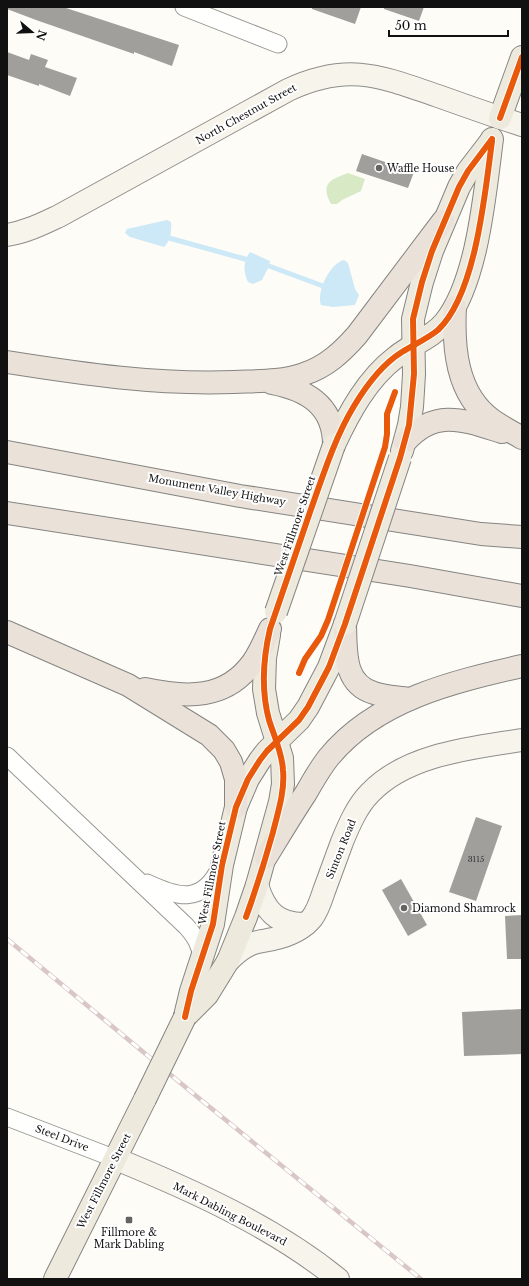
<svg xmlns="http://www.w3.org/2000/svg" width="529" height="1286" font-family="'Libre Baskerville',serif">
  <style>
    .forest { fill: #d8eac5 }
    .water { fill: #cde8f7 }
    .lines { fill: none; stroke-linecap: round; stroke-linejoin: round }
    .stream { stroke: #cde8f7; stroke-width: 5 }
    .building { fill: #a19f9c }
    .street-casing { stroke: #979795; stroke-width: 19 }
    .secondary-casing { stroke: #8e8d8b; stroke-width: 24 }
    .primary-casing { stroke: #858482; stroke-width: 24 }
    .highway-casing { stroke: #858482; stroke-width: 24 }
    .street { stroke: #fffffe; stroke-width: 17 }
    .secondary { stroke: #f6f4eb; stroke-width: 22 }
    .primary { stroke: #ede9dc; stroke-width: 22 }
    .highway { stroke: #eae1d8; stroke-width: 22 }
    .rail-casing { stroke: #d9c6c7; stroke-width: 4.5 }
    .rail { stroke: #fff; stroke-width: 3; stroke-dasharray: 9; stroke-linecap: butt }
    .primary-bridge-casing { stroke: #858482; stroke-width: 24; stroke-linecap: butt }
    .primary-bridge { stroke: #ede9dc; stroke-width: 22 }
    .cycleway-casing { stroke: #fff; stroke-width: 8 }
    .cycleway { stroke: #e8590c; stroke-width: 6 }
    .poi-dot { fill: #646362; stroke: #fff; stroke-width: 1.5 }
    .labels { text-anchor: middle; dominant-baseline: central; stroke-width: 4; stroke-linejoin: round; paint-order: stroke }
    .number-label { font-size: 8px; fill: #353434 }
    .street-label { font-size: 10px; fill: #111; stroke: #fff }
    .poi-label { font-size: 10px; fill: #111; stroke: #fff; text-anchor: start }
  </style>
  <rect width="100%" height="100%" fill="#fdfcf7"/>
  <path class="forest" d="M348,173L365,179L361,191L342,200L337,204H331C320,183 330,180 348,173Z"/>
  <g class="water">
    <path d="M167,220L171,222C172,230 170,242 164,247L130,237L125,233L127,229Z"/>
    <path d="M250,252L270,261L269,266L262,280L253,284L248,282C243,272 243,261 250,252Z"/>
    <path d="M344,260L348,263L355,289L359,295L355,305L333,307L321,305C316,292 330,263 344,260Z"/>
  </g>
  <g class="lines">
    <g class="stream">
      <path d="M169,238L245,259"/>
      <path d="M269,266L323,286"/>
    </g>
  </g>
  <g class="building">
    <path d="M7,7H63L179,45L172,66L134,52V54L36,20L7,9Z"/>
    <path d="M312,7H361L355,24L312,9Z"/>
    <path d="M384,7H424L419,21L384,9Z"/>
    <path d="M7,52L29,60L31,54L48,60L45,67L77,78L70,96L39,84V86L7,75Z"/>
    <path d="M362,154L414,172L408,188L356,171Z"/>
    <path d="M476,817L502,826L476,901L449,892Z"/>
    <path d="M401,879L427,925L408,936L382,890Z"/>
    <path d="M522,915V959H507L505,916Z"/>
    <path d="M522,1009V1054L464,1056L462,1012Z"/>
  </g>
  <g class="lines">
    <g class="street-casing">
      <g id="street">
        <path d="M184,7L278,44"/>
        <path d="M7,756L186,926C195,936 201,945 202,959"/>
        <path d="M147,883C179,898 202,904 220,868"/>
        <path d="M7,1117L116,1159"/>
      </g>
    </g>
    <g class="secondary-casing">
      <g id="secondary">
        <path d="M7,235C26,232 42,224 59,216L288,90C348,62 380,76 438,96C466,106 494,116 522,125"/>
        <path d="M257,885C265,911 277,925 306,924"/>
        <path d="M228,961C234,955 240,949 249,945C256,941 265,941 273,939C287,936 302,930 312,918C318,910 321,900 324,891C330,875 336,858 342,842C349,825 357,806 370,793C407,754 472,748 522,740"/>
        <path d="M116,1159C192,1190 274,1227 338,1279"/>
      </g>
    </g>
    <g class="primary-casing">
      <g id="primary">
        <path d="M500,118L522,57"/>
        <path d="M334,445C349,413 367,379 396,357C412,344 432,338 445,322C478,281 485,191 492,139"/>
        <path d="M402,451L409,425L412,407L414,374L413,319L422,282L432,251L459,187L468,171L491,141"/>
        <path d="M185,1016L191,991L213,924L222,865L236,807L248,779L260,760L267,751L299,720L308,707L329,667L345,624"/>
        <path d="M185,1017L207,995L228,961L246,917L257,885L280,802L283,784L282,758L268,713L264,689L265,658L269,635"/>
        <path d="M55,1279L145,1099"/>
      </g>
    </g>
    <g class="highway-casing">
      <g id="highway">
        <path d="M455,307C453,347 456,394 492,420C502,427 512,432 522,438"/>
        <path d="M7,362C83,374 158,385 234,382C257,381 282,382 304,374C326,367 342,352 357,335L443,221"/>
        <path d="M272,383C308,390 334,406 334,445"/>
        <path d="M405,442C435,408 464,420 502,432"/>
        <path d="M7,452L240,496L481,534L522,537"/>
        <path d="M7,513L410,576L522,596"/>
        <path d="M345,624C346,651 343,684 374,693C385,697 397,697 409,699"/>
        <path d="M7,632L128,685L209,735L224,750L231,762L236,779V807"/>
        <path d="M145,689C186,698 226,700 253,662C260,652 265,640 270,629"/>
        <path d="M266,857C279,836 292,814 306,793C313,781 320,768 329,757C376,700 452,682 522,666"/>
      </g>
    </g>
    <use href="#street" class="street"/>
    <use href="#secondary" class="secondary"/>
    <use href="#primary" class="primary"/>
    <use href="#highway" class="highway"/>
    <g class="rail-casing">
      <path id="rail" d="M7,939L195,1095L421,1279"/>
    </g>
    <use href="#rail" class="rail"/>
    <g class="primary-bridge-casing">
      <g id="primary-bridge">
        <path d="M276,612L334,445"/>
        <path d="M345,624L400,458"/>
        <path d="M145,1099L185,1017"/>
      </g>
    </g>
    <use href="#primary-bridge" class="primary-bridge"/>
    <g class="cycleway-casing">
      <g id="cycleway">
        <path d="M500,118L522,57"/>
        <path d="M299,673L305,659L321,636L328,620L385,447L387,434V414L395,392"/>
        <path d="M246,917C256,889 265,861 273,832C278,812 285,791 283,770C282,752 274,736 269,720C261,690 263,659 270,629C283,590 297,551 310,512C323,476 334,439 354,406C366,386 381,365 402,352C413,345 427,339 438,330C476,294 485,193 492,141"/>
        <path d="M185,1017L191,991L213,924L222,865L236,807L248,779L260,760L267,751L299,720L308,707L329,667L345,624L400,458L409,425L414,374L413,319L422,282L432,251L459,187L468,171L492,139"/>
      </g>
    </g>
    <use href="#cycleway" class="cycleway"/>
  </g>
  <g class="poi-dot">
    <circle cx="379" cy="168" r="4"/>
    <circle cx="404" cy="908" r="4"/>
    <rect x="125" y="1216" width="8" height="8" rx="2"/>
  </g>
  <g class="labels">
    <g class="number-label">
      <text x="476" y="859">3115</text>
    </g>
    <g class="street-label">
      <text transform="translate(246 114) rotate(-29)">North Chestnut Street</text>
      <text transform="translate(217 490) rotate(10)">Monument Valley Highway</text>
      <text transform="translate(295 526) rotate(-71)">West Fillmore Street</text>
      <text transform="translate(341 849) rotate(-68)">Sinton Road</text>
      <text transform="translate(212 873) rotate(-79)">West Fillmore Street</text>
      <text transform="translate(62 1138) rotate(21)">Steel Drive</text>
      <text transform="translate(104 1181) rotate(-63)">West Fillmore Street</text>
      <text transform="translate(230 1214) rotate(27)">Mark Dabling Boulevard</text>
    </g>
    <g class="poi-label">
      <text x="387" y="168">Waffle House</text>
      <text x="412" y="908">Diamond Shamrock</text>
      <text x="129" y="1232" text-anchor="middle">Fillmore &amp;<tspan x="129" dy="12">Mark Dabling</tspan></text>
    </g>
  </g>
  <rect width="529" height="1286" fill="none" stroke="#111111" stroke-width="16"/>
  <g transform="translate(32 32) rotate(109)" stroke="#ffffff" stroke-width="3" paint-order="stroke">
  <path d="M0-3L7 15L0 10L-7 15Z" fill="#111111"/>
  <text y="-6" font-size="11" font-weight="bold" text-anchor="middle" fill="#111111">N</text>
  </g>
  <path d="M389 30v6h119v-6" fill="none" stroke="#111111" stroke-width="2"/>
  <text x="395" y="30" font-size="12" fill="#111111" stroke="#ffffff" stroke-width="3" paint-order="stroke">50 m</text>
</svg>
